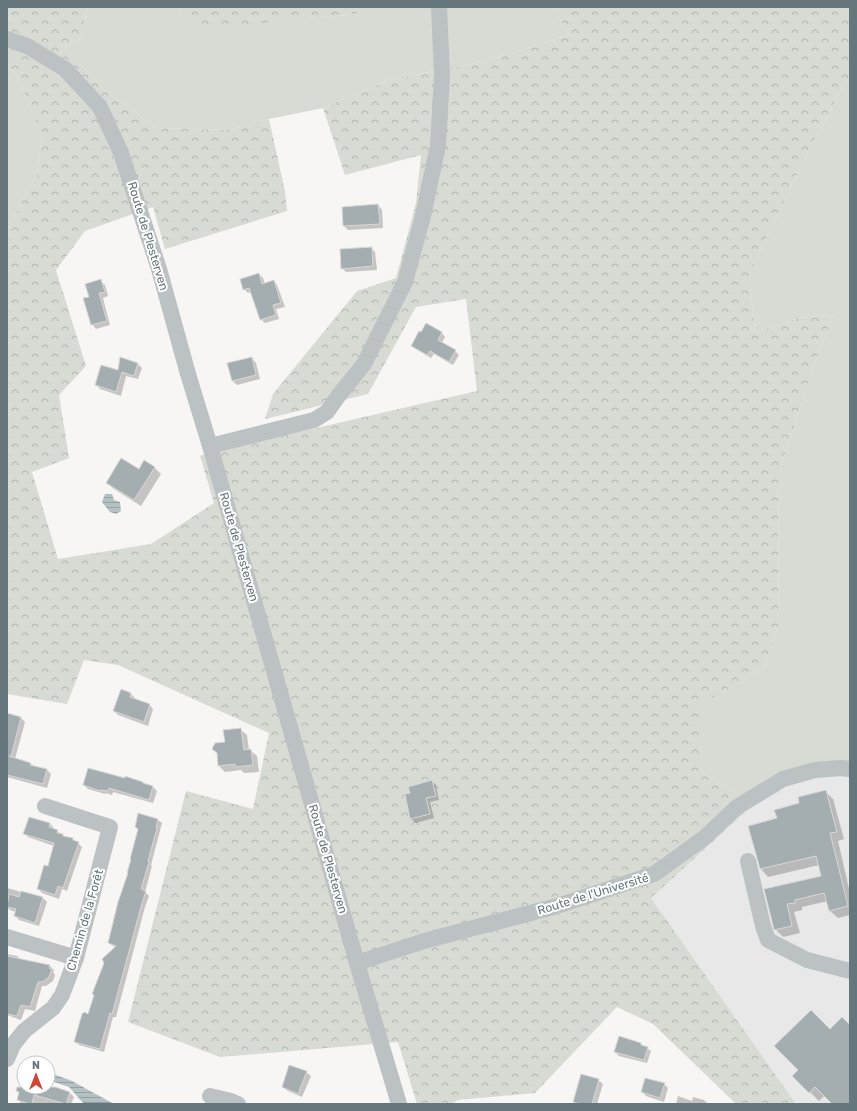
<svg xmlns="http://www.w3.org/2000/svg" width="857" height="1111" font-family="Rubik,sans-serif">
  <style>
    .built { fill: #e7e8e7 }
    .grass { fill: #d7dbd4 }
    .forest { fill: url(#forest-crowns) }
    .water { fill: url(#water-rules) }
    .shadow { fill: #0003 }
    .building { fill: #a4adb0; stroke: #d8d8d6 }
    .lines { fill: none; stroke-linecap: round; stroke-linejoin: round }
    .street { stroke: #bcc1c3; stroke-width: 16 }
    .labels { text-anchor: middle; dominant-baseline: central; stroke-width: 4; stroke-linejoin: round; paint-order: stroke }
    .street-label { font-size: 12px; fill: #65767c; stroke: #fff }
  </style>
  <defs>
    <pattern id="forest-crowns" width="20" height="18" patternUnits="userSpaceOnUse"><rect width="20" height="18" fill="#d7dbd4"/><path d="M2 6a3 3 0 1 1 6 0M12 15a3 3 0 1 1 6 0" fill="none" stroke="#b2b6b1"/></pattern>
    <pattern id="water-rules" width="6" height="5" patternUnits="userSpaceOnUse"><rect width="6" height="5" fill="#b4c1c3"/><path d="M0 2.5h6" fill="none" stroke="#96a1a3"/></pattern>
  </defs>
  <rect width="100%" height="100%" fill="#f7f6f4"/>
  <path class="built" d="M818,775L850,777V1104H796L651,898L756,802L786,785Z"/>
  <g class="grass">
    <path d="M88,7H181L180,14L304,18L351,15L370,7H554L569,35L482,62L388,80L323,108L269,119L228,130L154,128L132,109L108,94L65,47L80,39Z"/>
    <path d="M7,68L15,72L42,134L37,174L7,230Z"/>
    <path d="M850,75V777L818,775L786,785L756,802L702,774L700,704L741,682L765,666L778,627L779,473L808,382L833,315L798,318L755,333L749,274L815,138Z"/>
  </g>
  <g class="forest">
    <path d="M7,7H88L80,39L65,47L108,94L132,109L154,128L228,130L269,119L285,191L287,211L165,249L153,207L85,231L56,270L86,366L59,395L69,458L32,472L58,559L151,544L214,503L200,456L225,449L477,391L466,299L416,307L368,394L265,419L273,394L357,291L396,278L416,203L421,155L345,175L323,108L388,80L482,62L569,35L554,7H850V75L815,138L749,274L755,333L798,318L833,315L808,382L779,473L778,627L765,666L741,682L701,704L702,774L756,802L651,898L796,1104H736L653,1024L617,1007L535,1093L458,1100L451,1104H417L398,1042L220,1057L128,1022L186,791L253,809L269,733L118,665L84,660L67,704L7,694V230L37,174L42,134L15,72L7,68Z"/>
    <path d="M181,7H370L351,15L304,18L205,30L180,14Z"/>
  </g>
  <g class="water">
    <path d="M105,494H112L114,500L120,502L121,511L116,514L110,512L102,502Z"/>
    <path d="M48,1072L72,1081L114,1104H84L69,1087L48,1080Z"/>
  </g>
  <g class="shadow">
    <path d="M378,205L382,210L383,228L348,230L344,226L343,208Z"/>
    <path d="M371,248L375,252L377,270L346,272L342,268Z"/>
    <path d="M259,274L263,278L265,284L274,281L277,285L285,307L276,309L279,319L265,323L261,319L251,292L248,293L244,289Z"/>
    <path d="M100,281L105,285L108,296L103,298L110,325L96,329L92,324L90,297Z"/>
    <path d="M426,324L442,333L445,337L441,344L455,351L459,355L453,365L434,354L431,358L416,349L412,345Z"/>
    <path d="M121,358L138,364L142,368L138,379L126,376L121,396L100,389L96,385L118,371Z"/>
    <path d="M252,358L256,363L260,379L237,385L233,381Z"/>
    <path d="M154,467L161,474L141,506L114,489L107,483L139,470Z"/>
    <path d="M131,694L135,698V700L149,704L153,709L148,726L118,715L114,711Z"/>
    <path d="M21,718L25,722L15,759L30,763L33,766L47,770L51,774L47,788L7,777V721Z"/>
    <path d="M240,729L247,735L249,750H250L257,756L259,772L244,773L241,770L225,772L219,766Z"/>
    <path d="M432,781L436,785L439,800L430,802L434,818L416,823L411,819Z"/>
    <path d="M142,782L145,785L153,787L157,791L153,803L113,792L112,795L106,793L105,794L88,789L84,785Z"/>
    <path d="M826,792L833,799L844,839L838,841L850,893V915L838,918L830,911L828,901L802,907V910L794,912L800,933L783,937L775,929L765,890L822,877L819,865L768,877L761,869L750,827L778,819L800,803Z"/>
    <path d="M29,818L50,824L54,828L53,829L57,831L65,837L78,843L82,847L67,891L62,889L59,899L42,893L38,889L48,867L54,846L28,837L24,833Z"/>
    <path d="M158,820L162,823L151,865L152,866L145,892L149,896L145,907L116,1017H113L104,1052L79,1045L76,1041L89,1015L116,948L109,943L129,873L139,830L136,827Z"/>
    <path d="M7,888L43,898L47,902L39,926L19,920L15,916L16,912L10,910L7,907Z"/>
    <path d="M7,954L17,956L20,960L50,966L54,970L53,972L55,975L53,981L46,986H42L35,1011L25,1009L21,1020L7,1015Z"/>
    <path d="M850,1027V1104H833L825,1095L819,1101L794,1076L830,1030Z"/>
    <path d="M641,1044L651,1051L647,1063L619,1056L615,1052Z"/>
    <path d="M306,1072L311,1076L302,1097L288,1091L283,1087Z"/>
    <path d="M582,1075L598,1080L603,1084L597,1104H574Z"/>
    <path d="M23,1079L24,1087L48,1086L70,1093L74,1097L71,1104H22L18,1100Z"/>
    <path d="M664,1084L668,1088L664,1102L646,1096L642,1092Z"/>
    <path d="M678,1096L692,1101L693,1097L704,1100L708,1104H676Z"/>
  </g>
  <g class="building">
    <path d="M378,204L380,224L343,226L342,207Z"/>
    <path d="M372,247L373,266L341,269L340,249Z"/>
    <path d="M259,273L262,284L274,280L281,303L273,305L276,315L260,320L249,288L243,290L240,279Z"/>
    <path d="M101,279L105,292L99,293L107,321L91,325L83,298L89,297L85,284Z"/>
    <path d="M426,323L442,332L438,340L456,350L449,362L430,351L427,355L411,346L419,331L421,332Z"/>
    <path d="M120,357L138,363L134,376L122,372L116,392L95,385L101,365L118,370Z"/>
    <path d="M252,357L256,375L232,381L227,363Z"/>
    <path d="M121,458L139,469L144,460L155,467L134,500L106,483Z"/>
    <path d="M121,689L131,693L130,697L150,704L144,722L113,711Z"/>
    <path d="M7,713L21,717L11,757L9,756L31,763L30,765L47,769L43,784L7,775Z"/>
    <path d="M241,728L244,750L251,749L253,765L236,767L235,764L218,766L217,753L212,749L215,743L225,742L223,730Z"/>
    <path d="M88,768L125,778V776L143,782V783L153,786L149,800L109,788L108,791L101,790L100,791L83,785Z"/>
    <path d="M432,780L436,796L426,798L430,814L410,819L405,794L410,793L408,787Z"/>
    <path d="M826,790L837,832L830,833L848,906L829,911L824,893L795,900V903L787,904L792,926L774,930L764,889L821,876L816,856L760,869L748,826L777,818L774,810L799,803L798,797Z"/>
    <path d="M138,813L158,819L156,828H157L148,861L149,862L141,889L146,891L142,903L112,1014L110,1013L100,1049L74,1042L82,1014L84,1012L88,1014L94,995L92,994L104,963L102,959L116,946L108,943L118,902L128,873H127L131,859H130L138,829L135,827Z"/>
    <path d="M29,817L50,823L49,827L58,830L57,833L63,834V836L73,838V840L79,842L63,888L58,886L55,895L37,889L44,865L48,866L54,843L23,834Z"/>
    <path d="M21,891L43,897L35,923L14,916L16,909L7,907L9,894L19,897Z"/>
    <path d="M7,956L50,965L49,968L52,969L49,977L42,982H38L30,1007L21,1005L17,1016L7,1014Z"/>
    <path d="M811,1010L830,1029L842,1017L850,1025V1104H832L815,1087L809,1093L792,1076L798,1070L774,1046Z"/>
    <path d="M619,1036L641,1043V1045L648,1047L644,1060L614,1052Z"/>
    <path d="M289,1065L307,1071L298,1094L282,1087Z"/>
    <path d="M581,1074L599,1079L592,1104H580L573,1102Z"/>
    <path d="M645,1078L665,1083L660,1098L641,1092Z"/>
    <path d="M17,1087H55L70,1092L66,1104L34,1095L32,1104H30L17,1100L19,1092L16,1091Z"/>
  </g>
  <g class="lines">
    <g class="street">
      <path d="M7,39L27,46L65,69L100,107L121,153L159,269L188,374L210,446L357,963L399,1104"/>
      <path d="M210,446L314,420L327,412L339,395L364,364L405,282L422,220L438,146L442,75L439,7"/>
      <path d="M748,861L763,926L768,940L807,960L850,971"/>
      <path d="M7,937L76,958"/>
      <path d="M357,963L424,941L557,906L654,874L704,838L737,807L783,779L815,770L841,768L850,769"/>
      <path d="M7,1059L13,1045L24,1031L53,1008L62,995L76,958L110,827L45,806"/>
      <path d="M210,1096L231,1101L238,1104"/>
    </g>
  </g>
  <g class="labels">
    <g class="street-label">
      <text transform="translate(148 236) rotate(73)">Route de Plesterven</text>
      <text transform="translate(239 547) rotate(74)">Route de Plesterven</text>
      <text transform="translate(328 859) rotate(74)">Route de Plesterven</text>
      <text transform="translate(593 894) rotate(-17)">Route de l'Université</text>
      <text transform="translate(85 920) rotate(-74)">Chemin de la Forêt</text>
    </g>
  </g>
  <rect width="857" height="1111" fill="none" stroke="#65767c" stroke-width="16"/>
  <g transform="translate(36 1075)"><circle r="19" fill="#ffffff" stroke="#c1c8cb"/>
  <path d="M0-3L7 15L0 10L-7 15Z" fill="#cf473b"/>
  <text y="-6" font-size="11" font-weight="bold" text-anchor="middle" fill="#65767c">N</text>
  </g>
</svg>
